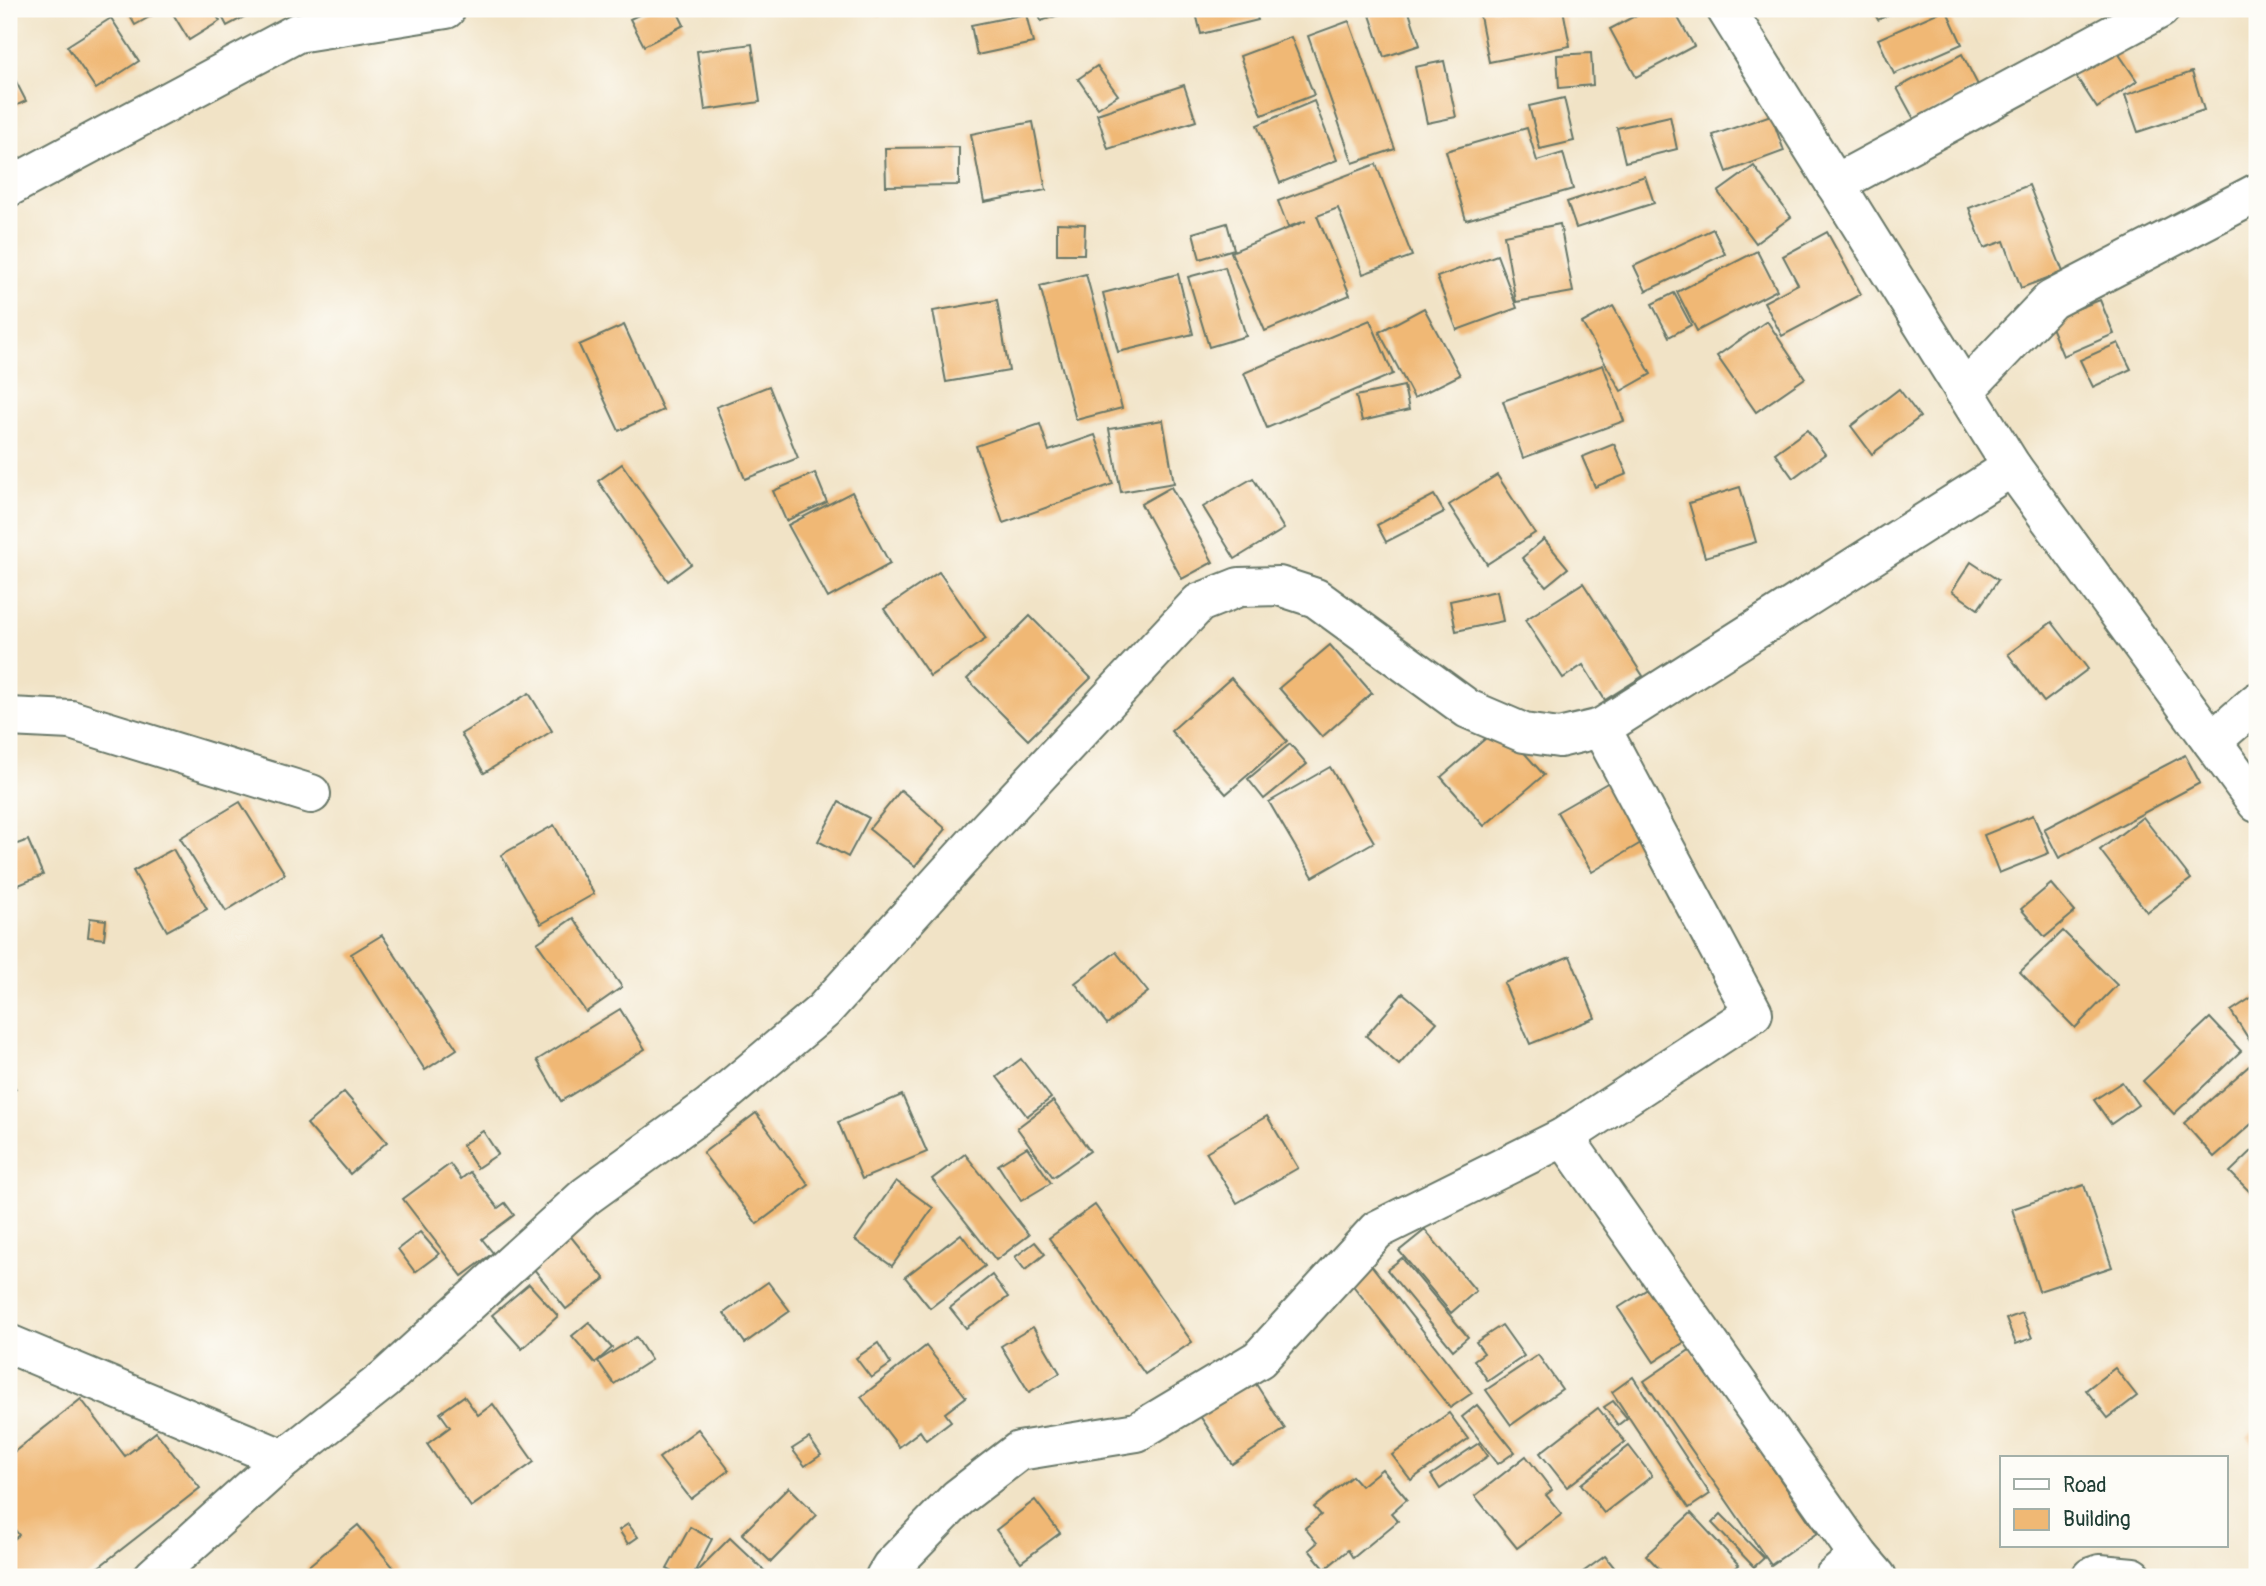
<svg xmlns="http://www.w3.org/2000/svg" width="2266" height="1586" font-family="Pangolin,sans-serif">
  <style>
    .building { fill: #f0b874 }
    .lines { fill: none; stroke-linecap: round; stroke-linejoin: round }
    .minor-casing { stroke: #687767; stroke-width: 42 }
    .minor { stroke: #fff; stroke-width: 38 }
  </style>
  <rect width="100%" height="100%" fill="#fdfcf7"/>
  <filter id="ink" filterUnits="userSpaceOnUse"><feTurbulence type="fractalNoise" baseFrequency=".0143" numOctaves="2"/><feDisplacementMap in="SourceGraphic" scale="14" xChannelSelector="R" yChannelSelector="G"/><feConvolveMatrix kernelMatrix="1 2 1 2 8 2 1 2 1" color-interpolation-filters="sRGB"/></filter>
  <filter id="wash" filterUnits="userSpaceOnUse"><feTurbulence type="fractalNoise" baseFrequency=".00686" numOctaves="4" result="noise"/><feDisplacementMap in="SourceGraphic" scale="28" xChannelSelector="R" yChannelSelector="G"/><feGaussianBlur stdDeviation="1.57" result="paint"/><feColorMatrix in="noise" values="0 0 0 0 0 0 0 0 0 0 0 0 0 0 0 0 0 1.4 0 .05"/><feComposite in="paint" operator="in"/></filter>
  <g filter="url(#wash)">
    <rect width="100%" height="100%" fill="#f1e3c6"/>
    <g id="blocks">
      <g class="building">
        <path d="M126,9H158L160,11L135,25Z"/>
        <path d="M170,9H212L220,21L189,40Z"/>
        <path d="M218,9H259L227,26Z"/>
        <path d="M651,9H676L684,25L644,46L630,19Z"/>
        <path d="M876,9H905V10L878,16Z"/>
        <path d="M1037,9H1077L1041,21Z"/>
        <path d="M1195,9H1255L1258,20L1201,34Z"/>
        <path d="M1368,9H1408L1420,45L1384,57Z"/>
        <path d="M1489,9H1563L1570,46L1489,62L1479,11Z"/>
        <path d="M1648,9H1673L1694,46L1636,77L1610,29Z"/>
        <path d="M1872,9H1900L1878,20Z"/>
        <path d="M1946,9L1962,44L1894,74L1878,39Z"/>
        <path d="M1026,14L1033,43L977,55L971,25Z"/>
        <path d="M111,18L139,61L96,89L67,46Z"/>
        <path d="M1349,21L1395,149L1353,163L1308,36Z"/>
        <path d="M1291,37L1314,95L1262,115L1240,56Z"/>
        <path d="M2108,38L2137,81L2097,108L2068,64Z"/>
        <path d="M752,44L760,102L705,110L697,51Z"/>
        <path d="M1591,53L1593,85L1559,88L1557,55Z"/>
        <path d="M1962,54L1979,87L1915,121L1897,88Z"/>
        <path d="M1444,61L1456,117L1427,123L1415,67Z"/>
        <path d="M1097,66L1118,95L1098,108L1078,79Z"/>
        <path d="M9,68L26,101L9,109Z"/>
        <path d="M2192,72L2204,110L2138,132L2125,95Z"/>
        <path d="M1184,85L1196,121L1108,149L1097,114Z"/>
        <path d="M1564,98L1574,141L1540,149L1529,106Z"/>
        <path d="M1314,101L1337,160L1280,183L1257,125Z"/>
        <path d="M1771,115L1784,151L1727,172L1713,135Z"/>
        <path d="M1670,116L1677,149L1625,162L1617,128Z"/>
        <path d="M1033,122L1046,190L984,202L971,134Z"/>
        <path d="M1527,128L1537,161L1563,153L1573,189L1466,220L1446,151Z"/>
        <path d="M959,147V185L886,186L885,148Z"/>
        <path d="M1376,164L1412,256L1363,274L1338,208L1317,216L1350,295L1265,331L1231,252L1306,221L1288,227L1278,201Z"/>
        <path d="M1754,166L1791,217L1756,243L1718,192Z"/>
        <path d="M1645,176L1654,203L1576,228L1567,202Z"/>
        <path d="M2029,185L2063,272L2021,288L2004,241L1984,248L1969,208Z"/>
        <path d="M1057,223L1085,224L1084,254H1057Z"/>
        <path d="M1227,223L1234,249L1200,259L1193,233Z"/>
        <path d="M1560,224L1573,292L1516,302L1504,235Z"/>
        <path d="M1713,229L1725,254L1646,291L1634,266Z"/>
        <path d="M1827,232L1861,294L1782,336L1764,302L1798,284L1783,256Z"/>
        <path d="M1757,251L1777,290L1697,331L1677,292Z"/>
        <path d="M1497,255L1517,308L1457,330L1437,277Z"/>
        <path d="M1225,267L1246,336L1209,347L1188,277Z"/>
        <path d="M1086,274L1122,408L1076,420L1040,286Z"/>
        <path d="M1178,274L1193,334L1118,352L1103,293Z"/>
        <path d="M1674,293L1691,325L1669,337L1652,304Z"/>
        <path d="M997,300L1009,371L946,382L933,311Z"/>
        <path d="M2100,300L2114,334L2063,356L2048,320Z"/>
        <path d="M1613,306L1651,374L1621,391L1582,323Z"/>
        <path d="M1424,308L1460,375L1414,398L1379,332Z"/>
        <path d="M1370,320L1393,374L1267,428L1244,373Z"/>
        <path d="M1767,321L1805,378L1756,412L1717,356Z"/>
        <path d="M624,325L663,410L619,431L579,345Z"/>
        <path d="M2118,343L2131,369L2093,387L2080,360Z"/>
        <path d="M1603,365L1624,421L1523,458L1503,401Z"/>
        <path d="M769,386L798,458L745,479L716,407Z"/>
        <path d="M1404,386L1409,410L1362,421L1356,396Z"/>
        <path d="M1899,389L1920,417L1872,454L1851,426Z"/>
        <path d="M1163,420L1174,483L1121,492L1109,429Z"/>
        <path d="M1040,424L1049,451L1095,435L1113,484L1003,523L976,446Z"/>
        <path d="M1807,430L1825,454L1793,478L1775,453Z"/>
        <path d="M1614,444L1627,474L1595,487L1582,457Z"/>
        <path d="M2257,459V474L2251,463Z"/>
        <path d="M622,464L691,564L668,581L598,481Z"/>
        <path d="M815,473L827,502L786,521L773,491Z"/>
        <path d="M1497,475L1535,533L1487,564L1449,505Z"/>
        <path d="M1253,478L1284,529L1235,559L1203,507Z"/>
        <path d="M1171,487L1213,562L1182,579L1141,504Z"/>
        <path d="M1740,487L1756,542L1705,557L1689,503Z"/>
        <path d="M852,492L890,564L828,598L788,525Z"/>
        <path d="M1434,495L1444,512L1386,542L1377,525Z"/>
        <path d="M1544,539L1568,568L1546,586L1522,558Z"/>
        <path d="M1971,562L1998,580L1978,609L1952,591Z"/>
        <path d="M939,572L986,639L930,676L884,609Z"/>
        <path d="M1583,583L1643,676L1605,700L1583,665L1563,678L1525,620Z"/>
        <path d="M1497,591L1503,621L1456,631L1450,601Z"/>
        <path d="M1030,616L1091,678L1028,740L967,679Z"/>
        <path d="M2052,622L2088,669L2044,702L2008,654Z"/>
        <path d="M1330,645L1372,693L1322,737L1279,688Z"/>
        <path d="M1231,678L1287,741L1226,794L1171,731Z"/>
        <path d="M529,693L552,731L484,773L461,734Z"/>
        <path d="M1500,726L1544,775L1484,826L1441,777Z"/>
        <path d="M1290,744L1307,764L1264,799L1248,779Z"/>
        <path d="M2185,755L2200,783L2059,858L2044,829Z"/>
        <path d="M1330,767L1374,842L1313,877L1269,802Z"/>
        <path d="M1616,778L1651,837L1592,872L1557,812Z"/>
        <path d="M901,790L946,829L915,866L869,829Z"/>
        <path d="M240,802L285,874L226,911L180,838Z"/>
        <path d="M839,802L869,818L848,857L818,841Z"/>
        <path d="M2033,815L2049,853L1999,873L1984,835Z"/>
        <path d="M2143,817L2191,879L2147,912L2100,850Z"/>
        <path d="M554,825L594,894L541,924L501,855Z"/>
        <path d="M28,840L43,875L9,889V847Z"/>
        <path d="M173,849L207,909L167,931L133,871Z"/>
        <path d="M2051,884L2075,912L2045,937L2021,909Z"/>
        <path d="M90,918L106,920L104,939L88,937Z"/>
        <path d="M573,918L622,987L586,1012L537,943Z"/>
        <path d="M2063,931L2117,985L2075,1028L2020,972Z"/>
        <path d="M382,935L457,1049L425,1070L351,954Z"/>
        <path d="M1116,952L1148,992L1107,1024L1075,983Z"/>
        <path d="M1570,956L1595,1018L1530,1044L1504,983Z"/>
        <path d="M1403,993L1437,1022L1399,1065L1366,1036Z"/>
        <path d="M2257,994V1036L2250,1041L2231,1011Z"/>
        <path d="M620,1009L645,1049L561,1101L537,1060Z"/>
        <path d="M2210,1018L2241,1051L2174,1114L2143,1081Z"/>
        <path d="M1021,1059L1051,1098L1027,1116L997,1077Z"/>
        <path d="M2249,1066L2257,1075V1119L2214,1157L2184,1123Z"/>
        <path d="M9,1079L16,1089L9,1094Z"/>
        <path d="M2122,1082L2138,1105L2111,1124L2094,1100Z"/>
        <path d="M344,1092L387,1142L350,1174L307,1124Z"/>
        <path d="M902,1095L927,1152L862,1179L838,1122Z"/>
        <path d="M1053,1101L1090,1151L1053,1177L1017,1128Z"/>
        <path d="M756,1113L809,1185L757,1224L703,1153Z"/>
        <path d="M1267,1116L1298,1168L1237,1203L1206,1152Z"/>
        <path d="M483,1131L498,1154L477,1168L462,1145Z"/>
        <path d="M2257,1146V1199L2230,1172Z"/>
        <path d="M1027,1147L1051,1183L1021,1201L998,1165Z"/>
        <path d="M965,1154L1029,1235L996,1260L932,1179Z"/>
        <path d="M450,1164L461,1179L470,1172L498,1208L505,1203L514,1215L482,1239L493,1253L462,1276L403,1199Z"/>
        <path d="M896,1181L933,1208L892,1266L855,1240Z"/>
        <path d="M2084,1185L2112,1267L2039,1291L2012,1209Z"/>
        <path d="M1095,1205L1192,1342L1145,1374L1049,1238Z"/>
        <path d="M564,1228L605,1279L566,1309L525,1258Z"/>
        <path d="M1425,1230L1476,1291L1451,1313L1399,1251Z"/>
        <path d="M420,1232L439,1254L415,1272L398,1249Z"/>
        <path d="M961,1234L985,1266L930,1308L905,1277Z"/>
        <path d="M1035,1242L1045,1254L1025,1270L1015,1257Z"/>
        <path d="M1402,1258L1468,1337L1453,1350L1387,1270Z"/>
        <path d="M1368,1261L1472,1393L1450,1408L1347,1278Z"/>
        <path d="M992,1275L1008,1297L966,1328L950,1308Z"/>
        <path d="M768,1282L790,1311L745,1343L724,1313Z"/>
        <path d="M529,1284L558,1316L522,1349L492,1315Z"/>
        <path d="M1654,1285L1689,1339L1654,1362L1618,1308Z"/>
        <path d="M2022,1313L2032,1338L2016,1344L2006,1319Z"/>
        <path d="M589,1322L612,1348L595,1363L572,1336Z"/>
        <path d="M1502,1325L1524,1356L1488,1381L1474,1360L1484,1353L1476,1342Z"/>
        <path d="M1033,1327L1060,1373L1029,1392L1001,1346Z"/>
        <path d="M636,1337L651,1360L614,1384L598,1361Z"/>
        <path d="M878,1343L891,1364L871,1378L856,1358Z"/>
        <path d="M926,1346L966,1397L945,1413L951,1421L926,1440L920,1431L899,1447L861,1397Z"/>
        <path d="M1691,1349L1817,1533L1771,1565L1644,1381Z"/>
        <path d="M1538,1355L1562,1389L1511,1425L1486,1390Z"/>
        <path d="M2115,1368L2137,1396L2108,1418L2086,1390Z"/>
        <path d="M1633,1377L1710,1494L1689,1508L1612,1392Z"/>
        <path d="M1254,1381L1285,1429L1232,1464L1200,1416Z"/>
        <path d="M464,1396L478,1415L493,1404L534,1462L471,1507L427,1444L450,1427L440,1413Z"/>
        <path d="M81,1399L125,1456L156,1432L200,1488L86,1577H9V1543L19,1535L9,1522V1456Z"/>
        <path d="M1613,1401L1627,1418L1618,1425L1604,1407Z"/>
        <path d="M1477,1405L1515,1452L1498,1464L1462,1417Z"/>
        <path d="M1598,1408L1625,1442L1567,1487L1540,1453Z"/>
        <path d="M1449,1413L1468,1439L1411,1480L1392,1455Z"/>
        <path d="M2257,1428V1449L2247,1437Z"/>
        <path d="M698,1429L729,1470L691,1499L659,1458Z"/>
        <path d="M809,1438L821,1455L805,1466L792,1449Z"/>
        <path d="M1479,1443L1488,1456L1440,1489L1431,1475Z"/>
        <path d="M1629,1446L1652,1476L1604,1513L1581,1484Z"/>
        <path d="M1526,1456L1552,1490L1546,1495L1562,1514L1517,1548L1475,1496Z"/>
        <path d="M1382,1469L1407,1499L1391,1513L1398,1521L1353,1558L1348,1550L1325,1569L1309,1550L1317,1543L1305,1528L1321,1515L1314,1507L1352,1476L1361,1486Z"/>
        <path d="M789,1487L817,1515L771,1562L742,1534Z"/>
        <path d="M1035,1500L1060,1533L1021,1562L996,1530Z"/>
        <path d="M1691,1513L1739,1565L1725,1577H1667L1646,1555Z"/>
        <path d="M1721,1514L1764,1558L1754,1567L1712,1523Z"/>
        <path d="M628,1524L638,1537L628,1544L619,1530Z"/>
        <path d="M358,1525L394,1568L382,1577H314L306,1568Z"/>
        <path d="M690,1527L712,1539L692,1577H683L667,1569Z"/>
        <path d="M730,1538L771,1577H703L697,1571Z"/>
        <path d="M1605,1556L1622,1577H1576Z"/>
      </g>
    </g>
  </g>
  <g filter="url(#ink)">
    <use href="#blocks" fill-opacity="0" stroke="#687767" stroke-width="2"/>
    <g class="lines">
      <g class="minor-casing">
        <g id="minor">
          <path d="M1726,9L2012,467L2257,803"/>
          <path d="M1835,184L2160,9"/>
          <path d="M9,187L297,33L446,9"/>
          <path d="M1964,391L2051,300L2257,193"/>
          <path d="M9,717L71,720L311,794"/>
          <path d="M2212,741L2257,702"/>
          <path d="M1564,1137L1859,1556L1877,1577"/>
          <path d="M9,1344L284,1459"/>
          <path d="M153,1577L284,1459L385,1379L586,1196L709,1107L823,1011L984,833L1199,603L1239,587L1279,586L1316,598L1468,709L1524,733L1559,738L1601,728L2012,467"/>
          <path d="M885,1577L891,1567L958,1498L1019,1451L1137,1432L1259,1359L1377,1230L1564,1137L1753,1013L1601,728"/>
          <path d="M1834,1577L1859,1556"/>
          <path d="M2091,1577L2100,1574L2133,1577"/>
        </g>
      </g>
      <use href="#minor" class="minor"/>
    </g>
  </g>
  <rect width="2266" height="1586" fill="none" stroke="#fdfcf7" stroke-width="35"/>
  <rect x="2000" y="1456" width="228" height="91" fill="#fdfcf7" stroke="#a4b0a9" stroke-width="2"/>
  <rect x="2014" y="1479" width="35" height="10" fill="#ffffff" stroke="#a4b0a9" stroke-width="2"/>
  <text x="2063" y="1492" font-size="21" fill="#1f3d34">Road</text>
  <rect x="2014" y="1509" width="35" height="21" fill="#f0b874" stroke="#a4b0a9" stroke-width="2"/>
  <text x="2063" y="1526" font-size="21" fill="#1f3d34">Building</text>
</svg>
